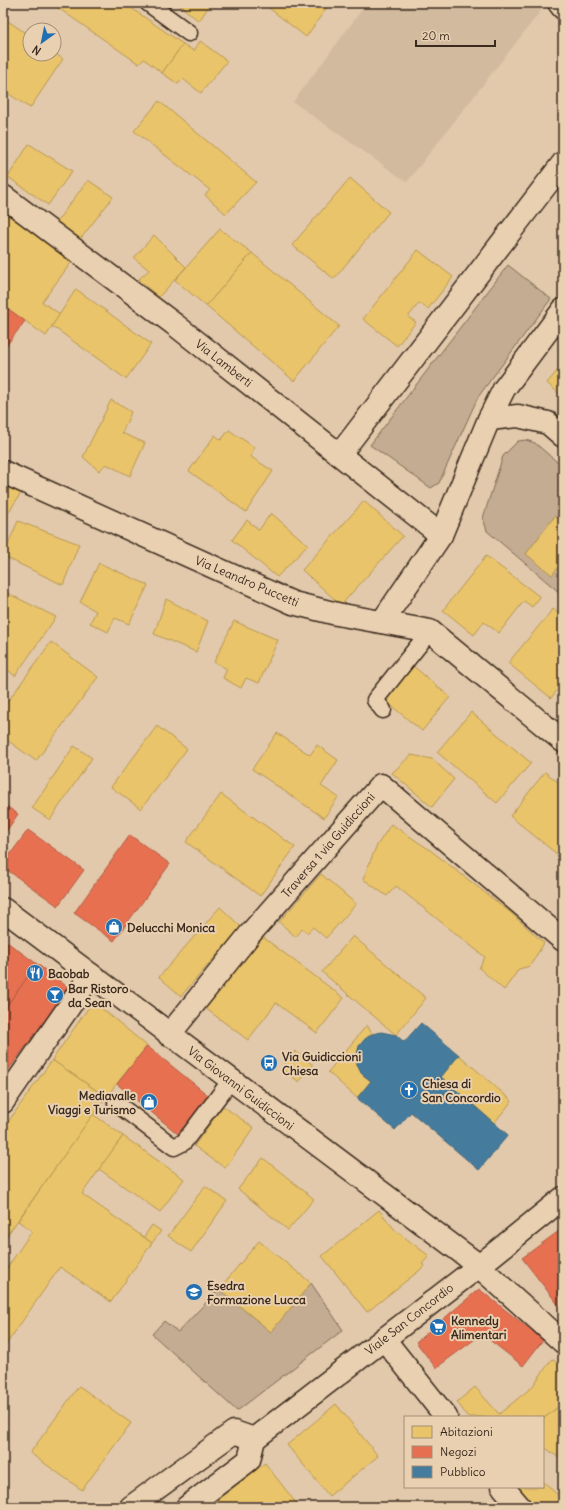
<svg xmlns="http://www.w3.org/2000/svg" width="566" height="1510" font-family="Delius,sans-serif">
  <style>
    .built { fill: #d2ba9e }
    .green { fill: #c3ac91; stroke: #7f6b58 }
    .homes { fill: #e9c46a; stroke: #b59653 }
    .shops { fill: #e76f51; stroke: #b35a42 }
    .public { fill: #457b9d; stroke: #426377 }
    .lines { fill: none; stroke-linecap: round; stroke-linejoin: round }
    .lane-casing { stroke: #3b2a1e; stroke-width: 19 }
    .street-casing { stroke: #3b2a1e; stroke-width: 25 }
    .lane { stroke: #e9d0b1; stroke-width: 16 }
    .street { stroke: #e9d0b1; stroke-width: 22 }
    .labels { text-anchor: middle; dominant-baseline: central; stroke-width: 4; stroke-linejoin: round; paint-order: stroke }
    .street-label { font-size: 12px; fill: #3b2a1e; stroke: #e9d0b1 }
    .poi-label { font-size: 12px; font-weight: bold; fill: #3b2a1e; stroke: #e9d0b1; text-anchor: start }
  </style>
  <rect width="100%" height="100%" fill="#e2c9ab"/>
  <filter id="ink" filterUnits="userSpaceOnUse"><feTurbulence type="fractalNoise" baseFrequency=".025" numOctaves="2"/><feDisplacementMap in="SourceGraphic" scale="8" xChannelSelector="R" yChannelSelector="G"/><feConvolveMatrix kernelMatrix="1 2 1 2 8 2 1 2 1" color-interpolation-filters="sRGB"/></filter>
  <g filter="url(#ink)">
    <path class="built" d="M367,3H538L543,8L407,182L293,102Z"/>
    <g class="green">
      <path d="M508,265L551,299L478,397L439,483L431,488L370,445Z"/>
      <path d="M526,440L535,443L563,467V522L555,516L526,554L552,574L563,561V590L560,593L487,531L483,518L503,456L518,441Z"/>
      <path d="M311,1283L343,1330L237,1411L152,1334L164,1321L178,1332L219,1289L271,1332Z"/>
    </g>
    <g class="homes">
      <path d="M51,3H124L183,44L162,73L144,59L139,64Z"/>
      <path d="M177,3H211L199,21Z"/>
      <path d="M272,3H330L306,37L269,8Z"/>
      <path d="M5,19L30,36V54L54,53L63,59L30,108L3,90V23Z"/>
      <path d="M200,41L227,61L201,93L183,79L178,84L162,73L183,44L194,51Z"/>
      <path d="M159,101L256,182L226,214L205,195L210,190L134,131Z"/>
      <path d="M29,144L72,171L48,205L8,177Z"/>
      <path d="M350,178L389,212L334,279L292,245Z"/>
      <path d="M88,180L113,197L78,242L54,225Z"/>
      <path d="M3,208L73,260L42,302L60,314L46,336L3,305Z"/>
      <path d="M220,229L252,253L206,306L175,280Z"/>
      <path d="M154,235L186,267L159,297L138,280L149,270L134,258Z"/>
      <path d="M418,250L453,277L428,309L419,303L408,317L416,322L397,346L363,319Z"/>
      <path d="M252,253L339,326L294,381L206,306Z"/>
      <path d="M76,289L151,344L126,379L52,326Z"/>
      <path d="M563,364V397L547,383Z"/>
      <path d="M111,400L131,412L122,433L145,443L130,476L106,464L99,471L83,457Z"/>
      <path d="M229,430L254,447L251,457L273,471L246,512L189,471L215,435L221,440Z"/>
      <path d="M3,485L21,493L3,521Z"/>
      <path d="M364,501L403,536L341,605L302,570Z"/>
      <path d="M271,513L308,545L277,577L232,540L247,520L259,530Z"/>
      <path d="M555,516L563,522V561L552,575L526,554Z"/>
      <path d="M18,521L79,544L63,585L3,556Z"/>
      <path d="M486,556L540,597L532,607L524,601L499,633L484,622L474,635L443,610Z"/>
      <path d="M99,563L148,585L129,624L115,618L108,632L90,623L96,611L80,602Z"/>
      <path d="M3,591L56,617L15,676L3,666Z"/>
      <path d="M166,599L208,621L196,652L154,634Z"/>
      <path d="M553,609L563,617V683L551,698L508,663Z"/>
      <path d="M234,621L278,640L259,683L246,678L241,688L223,678L227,669L214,662Z"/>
      <path d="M51,642L98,677L36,761L3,737V708Z"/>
      <path d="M412,665L450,697L422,731L383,699Z"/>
      <path d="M471,712L531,763L497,803L437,752Z"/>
      <path d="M157,726L187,749L141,809L111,787Z"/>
      <path d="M277,733L310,755L317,745L338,760L321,786L338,797L324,818L252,769Z"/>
      <path d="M74,746L92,758L50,820L32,808Z"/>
      <path d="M411,755L432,759L454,779L432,807L392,773Z"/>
      <path d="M545,772L563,786V859L510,816Z"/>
      <path d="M221,794L295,847L260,896L186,842Z"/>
      <path d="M391,824L430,850L510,912L544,943L530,966L519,969L504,990L479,968L485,957L396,886L387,896L363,879L376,847Z"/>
      <path d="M321,874L356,904L326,938L313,927L307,933L302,929L296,937L279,922Z"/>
      <path d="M220,907L241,927L181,996L159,977Z"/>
      <path d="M260,935L344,998L317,1033L276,1003L248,1040L205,1008Z"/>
      <path d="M353,936L426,998L396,1035L322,972Z"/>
      <path d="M93,1001L147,1046L106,1097L52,1060Z"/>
      <path d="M367,1025L372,1034L359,1046L357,1055V1064L362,1074L371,1081L357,1098L328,1072Z"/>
      <path d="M295,1051L313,1065L299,1082L281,1068Z"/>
      <path d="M459,1055L512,1101L494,1123L441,1077Z"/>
      <path d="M52,1060L106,1097L3,1241V1129Z"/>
      <path d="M223,1106L254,1128L225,1168L194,1146Z"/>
      <path d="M93,1114L123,1136L82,1194L152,1243L111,1302L60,1267L3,1349V1265L7,1268L32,1231L18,1221Z"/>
      <path d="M123,1136L184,1179L160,1212L99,1169Z"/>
      <path d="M263,1158L314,1199L288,1230L238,1189Z"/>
      <path d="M205,1186L227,1201L191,1252L168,1236Z"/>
      <path d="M379,1210L395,1230L429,1256L422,1264L425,1266L367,1312L322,1256Z"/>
      <path d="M152,1225L161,1231L152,1243L144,1237Z"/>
      <path d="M259,1241L311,1283L271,1332L219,1289Z"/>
      <path d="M552,1359L563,1367V1403L543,1419V1417H468L457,1402L475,1387L499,1414L532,1387Z"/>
      <path d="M79,1386L131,1423L82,1490L30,1453Z"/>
      <path d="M336,1404L378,1456L329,1496L287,1445Z"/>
      <path d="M562,1404L563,1405V1461L543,1446V1419Z"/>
      <path d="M265,1463L299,1507H208Z"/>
      <path d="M543,1481L563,1500V1507H534L519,1487H543Z"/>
      <path d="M484,1500L493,1507H478Z"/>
    </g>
    <g class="shops">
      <path d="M3,305L25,321L3,350Z"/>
      <path d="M3,804L18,814L3,836Z"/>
      <path d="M28,830L84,870L58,906L3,867V864Z"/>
      <path d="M130,835L170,864L114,941L74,913Z"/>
      <path d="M7,942L37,964L3,1011V947Z"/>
      <path d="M37,964L69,988L3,1077V1011Z"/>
      <path d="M147,1046L209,1096L178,1134L117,1084Z"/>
      <path d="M563,1228V1311L522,1258Z"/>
      <path d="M479,1289L543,1340L523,1366L482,1334L436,1368L416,1342Z"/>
    </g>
    <path class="public" d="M421,1023L459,1055L441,1077L508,1135L479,1170L411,1112L395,1130L357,1098L371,1081L362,1074L357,1064V1055L359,1046L365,1039L372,1034L381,1032L396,1035L404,1042Z"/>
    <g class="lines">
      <g class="lane-casing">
        <g id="lane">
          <path d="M148,3L189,33"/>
          <path d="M383,710L375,700L430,631"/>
          <path d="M116,1103L174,1147L184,1142L231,1080"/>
        </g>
      </g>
      <g class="street-casing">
        <g id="street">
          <path d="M559,3L563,8"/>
          <path d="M3,196L174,324L441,535"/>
          <path d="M489,419L518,416L548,423L563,436"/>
          <path d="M340,454L563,163"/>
          <path d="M3,472L293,603L337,614L430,631L563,741"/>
          <path d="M382,622L441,535L489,419L504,389L563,310"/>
          <path d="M3,909L473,1261L563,1342"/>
          <path d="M169,1035L250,934L381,785L563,940"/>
          <path d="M3,1102L91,975"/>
          <path d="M384,1339L446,1417"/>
          <path d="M254,1439L479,1266L563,1198"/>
          <path d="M503,1487L520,1507"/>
          <path d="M131,1507L234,1432L254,1439L249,1460L187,1507"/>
        </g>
      </g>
      <use href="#lane" class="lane"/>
      <use href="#street" class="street"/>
    </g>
  </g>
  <defs>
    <g id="shop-disc" transform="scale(0.9)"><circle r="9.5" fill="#1f6fb2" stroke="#e9d0b1"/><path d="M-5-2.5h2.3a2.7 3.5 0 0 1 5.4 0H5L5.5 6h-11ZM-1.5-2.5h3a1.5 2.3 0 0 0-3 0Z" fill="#fff"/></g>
    <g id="restaurant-disc" transform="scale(0.9)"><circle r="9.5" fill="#1f6fb2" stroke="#e9d0b1"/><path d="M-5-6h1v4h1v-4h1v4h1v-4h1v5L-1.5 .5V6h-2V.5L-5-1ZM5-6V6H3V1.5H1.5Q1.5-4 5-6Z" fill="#fff"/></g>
    <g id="bar-disc" transform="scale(0.9)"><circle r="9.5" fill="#1f6fb2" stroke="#e9d0b1"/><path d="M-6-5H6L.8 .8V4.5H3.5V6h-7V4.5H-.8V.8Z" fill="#fff"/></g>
    <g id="bus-disc" transform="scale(0.9)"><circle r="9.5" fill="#1f6fb2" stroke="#e9d0b1"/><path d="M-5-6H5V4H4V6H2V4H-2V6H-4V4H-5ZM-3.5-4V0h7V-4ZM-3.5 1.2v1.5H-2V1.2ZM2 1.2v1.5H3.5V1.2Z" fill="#fff"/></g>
    <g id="church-disc" transform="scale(0.9)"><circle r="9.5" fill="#1f6fb2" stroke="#e9d0b1"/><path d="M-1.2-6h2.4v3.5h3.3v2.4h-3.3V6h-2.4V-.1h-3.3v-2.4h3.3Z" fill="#fff"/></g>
    <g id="university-disc" transform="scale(0.9)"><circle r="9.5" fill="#1f6fb2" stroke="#e9d0b1"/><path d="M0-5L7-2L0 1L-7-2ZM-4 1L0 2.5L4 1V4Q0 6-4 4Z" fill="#fff"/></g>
    <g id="supermarket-disc" transform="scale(0.9)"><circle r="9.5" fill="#1f6fb2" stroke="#e9d0b1"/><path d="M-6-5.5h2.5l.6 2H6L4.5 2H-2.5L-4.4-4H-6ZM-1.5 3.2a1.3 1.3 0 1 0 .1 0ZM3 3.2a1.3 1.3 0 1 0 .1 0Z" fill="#fff"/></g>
  </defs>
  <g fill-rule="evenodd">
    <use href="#shop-disc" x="114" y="927"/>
    <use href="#restaurant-disc" x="35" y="973"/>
    <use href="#bar-disc" x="55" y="995"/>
    <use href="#bus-disc" x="269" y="1063"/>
    <use href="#church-disc" x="409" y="1090"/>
    <use href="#shop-disc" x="149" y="1102"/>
    <use href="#university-disc" x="194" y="1292"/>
    <use href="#supermarket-disc" x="438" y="1327"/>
  </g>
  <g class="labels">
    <g class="street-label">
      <text transform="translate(224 363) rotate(38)">Via Lamberti</text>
      <text transform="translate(247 581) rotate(23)">Via Leandro Puccetti</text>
      <text transform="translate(328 845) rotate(-49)">Traversa 1 via Guidiccioni</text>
      <text transform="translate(241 1088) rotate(37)">Via Giovanni Guidiccioni</text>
      <text transform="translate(409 1319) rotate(-38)">Viale San Concordio</text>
    </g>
    <g class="poi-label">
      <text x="127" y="927">Delucchi Monica</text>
      <text x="48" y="973">Baobab</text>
      <text x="68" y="988">Bar Ristoro<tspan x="68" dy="14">da Sean</tspan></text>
      <text x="282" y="1056">Via Guidiccioni<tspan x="282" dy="14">Chiesa</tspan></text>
      <text x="422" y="1083">Chiesa di<tspan x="422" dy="14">San Concordio</tspan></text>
      <text x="136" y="1095" text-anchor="end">Mediavalle<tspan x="136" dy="14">Viaggi e Turismo</tspan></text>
      <text x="207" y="1285">Esedra<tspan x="207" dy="14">Formazione Lucca</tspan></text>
      <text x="451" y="1320">Kennedy<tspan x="451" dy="14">Alimentari</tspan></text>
    </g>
  </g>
  <rect width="566" height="1510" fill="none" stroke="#e9d0b1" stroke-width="16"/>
  <rect x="8" y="8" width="550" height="1494" fill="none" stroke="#3b2a1e" stroke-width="1.5" filter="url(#ink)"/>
  <rect x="404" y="1416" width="140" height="72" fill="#e9d0b1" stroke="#a38e76"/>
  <rect x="412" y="1426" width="20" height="12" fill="#e9c46a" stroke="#a38e76"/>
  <text x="440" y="1436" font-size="12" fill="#3b2a1e">Abitazioni</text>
  <rect x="412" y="1446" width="20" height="12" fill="#e76f51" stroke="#a38e76"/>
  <text x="440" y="1456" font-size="12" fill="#3b2a1e">Negozi</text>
  <rect x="412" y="1466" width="20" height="12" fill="#457b9d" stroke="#a38e76"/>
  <text x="440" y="1476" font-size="12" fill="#3b2a1e">Pubblico</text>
  <g transform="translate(42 42) rotate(213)"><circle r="19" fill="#e9d0b1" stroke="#a38e76"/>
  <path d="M0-3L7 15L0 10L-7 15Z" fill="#1f6fb2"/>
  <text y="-6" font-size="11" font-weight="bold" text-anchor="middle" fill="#3b2a1e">N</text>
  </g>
  <path d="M416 40v6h79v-6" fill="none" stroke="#3b2a1e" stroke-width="2"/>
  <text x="422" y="40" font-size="12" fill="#3b2a1e" stroke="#e9d0b1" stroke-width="3" paint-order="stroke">20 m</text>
</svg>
